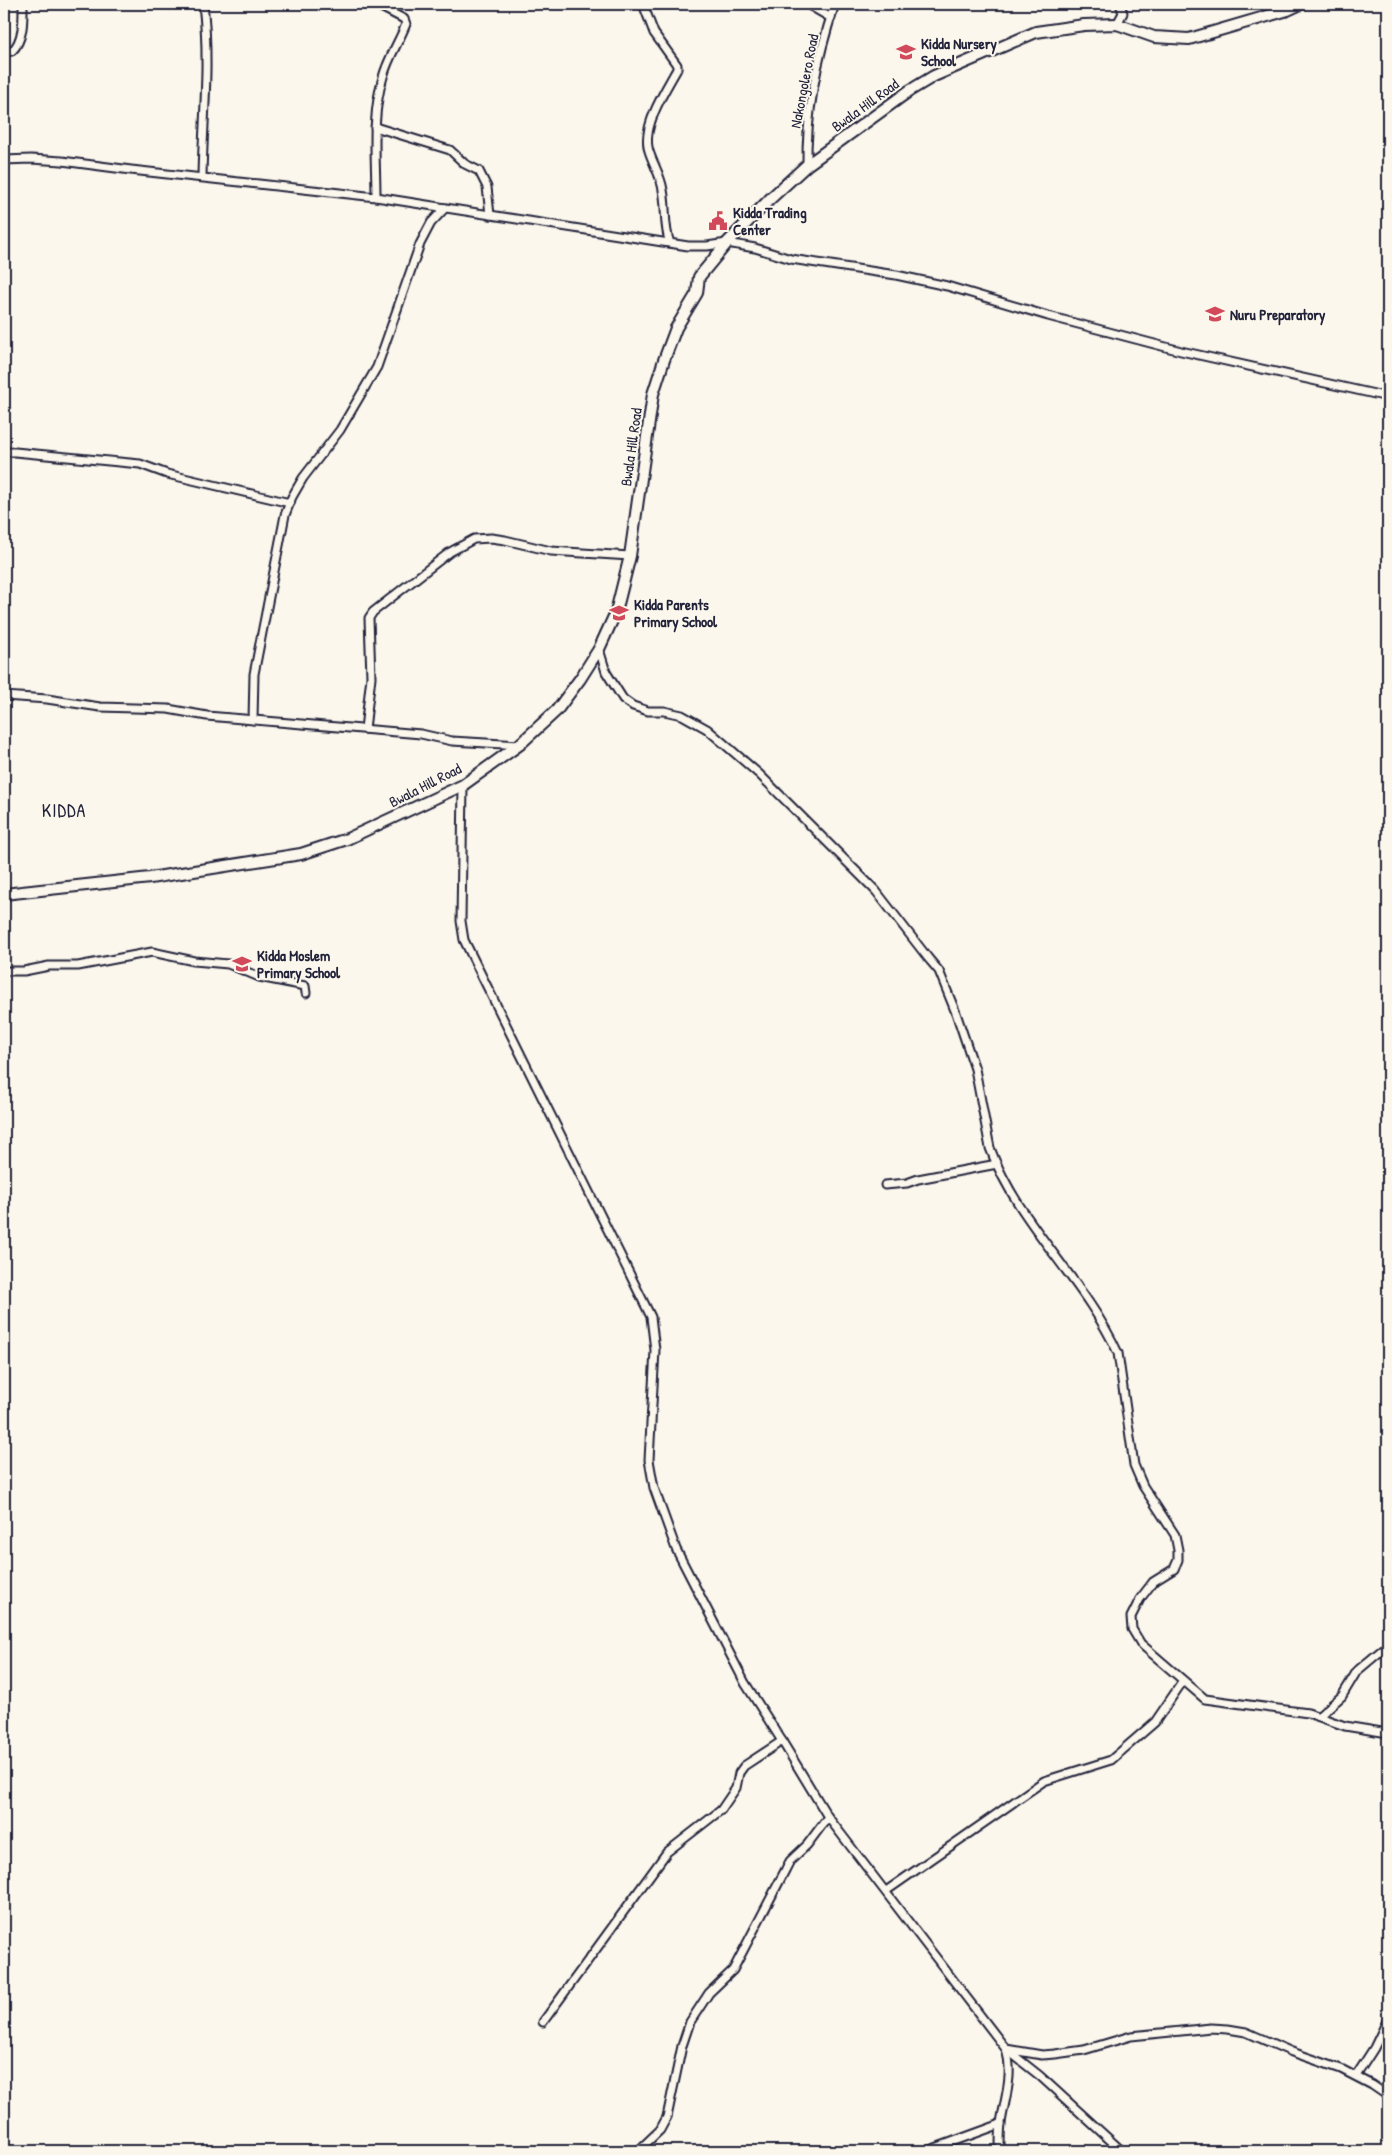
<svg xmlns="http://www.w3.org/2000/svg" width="1392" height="2155" font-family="'Patrick Hand',sans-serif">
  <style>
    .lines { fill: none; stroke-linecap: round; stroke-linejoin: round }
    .street-casing { stroke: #22223b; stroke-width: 11 }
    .secondary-casing { stroke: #22223b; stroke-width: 14 }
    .street { stroke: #fbf7ec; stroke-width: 7 }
    .secondary { stroke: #fbf7ec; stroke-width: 10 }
    .labels { text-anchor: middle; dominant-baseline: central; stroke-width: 4; stroke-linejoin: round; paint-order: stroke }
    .poi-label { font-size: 15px; font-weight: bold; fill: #22223b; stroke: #fbf7ec; text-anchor: start }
    .street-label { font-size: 15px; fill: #22223b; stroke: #fbf7ec }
    .quarter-label { font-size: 18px; letter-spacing: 1px; fill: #22223b; stroke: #fbf7ec }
  </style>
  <rect width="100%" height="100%" fill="#fbf7ec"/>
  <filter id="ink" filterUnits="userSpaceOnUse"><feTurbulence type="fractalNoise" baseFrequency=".02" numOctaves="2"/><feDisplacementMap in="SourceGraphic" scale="10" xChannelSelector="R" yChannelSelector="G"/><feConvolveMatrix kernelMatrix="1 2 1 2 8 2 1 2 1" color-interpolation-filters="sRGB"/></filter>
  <g filter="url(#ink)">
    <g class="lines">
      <g class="street-casing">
        <g id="street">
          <path d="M375,4L404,19L406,24C399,42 388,58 383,77C371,116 376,158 376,197"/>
          <path d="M643,4L654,33L677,65V69C666,89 641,127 649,151C653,164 661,176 663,190C667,209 663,225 670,243"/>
          <path d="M807,4L831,18"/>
          <path d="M1117,24L1123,13L1120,4"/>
          <path d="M4,53L12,51C24,40 23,19 23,4"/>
          <path d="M375,127L450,150L465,164L479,171L487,187L490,215"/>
          <path d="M4,160L31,159L62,161L131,170L376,197L688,246H707L727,243L755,248L791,259L896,275L947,286L1048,316L1181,351L1388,397"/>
          <path d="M807,165C806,111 818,55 835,4"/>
          <path d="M202,177C203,120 210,61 203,4"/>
          <path d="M4,452H15L140,464L167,474L290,503"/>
          <path d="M599,649L606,672L623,699L633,706L648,711H664L682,715L707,729L759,774L876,891L928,958L939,971L956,1013L975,1069L990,1148C1018,1224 1084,1279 1118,1353L1134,1465L1143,1486L1175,1535L1178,1550V1560L1174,1569L1153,1582L1140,1599L1131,1617L1132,1629L1141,1644L1205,1699L1308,1713L1345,1726L1388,1733"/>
          <path d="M4,696L47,699L100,707L168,709L207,716L421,734L452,741L519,745"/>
          <path d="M253,720L254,674L285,515L292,497L303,478L340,430L377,367L420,244L431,223L445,208"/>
          <path d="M365,729L371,677L369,618L373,612L450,552L474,539L491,538L505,540L551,551L630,556"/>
          <path d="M463,785L461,921L464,940L651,1317L655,1350L649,1460L654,1488L676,1549L745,1683L782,1741L828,1817L1006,2049C1014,2075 1005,2097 1001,2123C1000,2132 1000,2142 1000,2151"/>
          <path d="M4,971H24L49,966H78L152,952L194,961L228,964L259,977L305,986L306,993"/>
          <path d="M885,1185L907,1183L918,1179L997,1164"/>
          <path d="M1319,1716L1342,1696L1357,1671L1388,1645"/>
          <path d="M886,1891L1044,1781L1111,1760L1155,1722L1183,1681"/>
          <path d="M543,2022L667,1852L721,1810L736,1788L739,1773L744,1766L782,1741"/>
          <path d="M1356,2076L1374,2048L1388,2019"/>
          <path d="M638,2151L660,2130L667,2117L682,2046L690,2022L709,1993L733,1970L790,1861L807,1845L828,1817"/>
          <path d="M927,2151L1001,2124"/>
          <path d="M1122,2151L1040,2076L1006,2049L1042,2055L1055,2054L1084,2050L1131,2036L1211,2028L1228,2029L1246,2032L1292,2052L1341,2069L1372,2085L1388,2096"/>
        </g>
      </g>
      <g class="secondary-casing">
        <path id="secondary" d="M4,894L150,878L301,854L347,839L463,785L519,745L557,710L580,679L599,649L616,612L630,556L653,394L664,360L676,328L697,293L699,277L727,243L771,198L807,165L909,91L934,76L1036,32L1084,25L1117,24L1154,37L1189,39L1288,10L1301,4"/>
      </g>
      <use href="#street" class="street"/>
      <use href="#secondary" class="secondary"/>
    </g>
  </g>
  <defs>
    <g id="school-bare" transform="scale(1.5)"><path d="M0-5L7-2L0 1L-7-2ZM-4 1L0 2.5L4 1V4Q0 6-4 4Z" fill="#d1495b" stroke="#fbf7ec" stroke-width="2.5" paint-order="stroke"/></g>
    <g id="civic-bare" transform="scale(1.5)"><path d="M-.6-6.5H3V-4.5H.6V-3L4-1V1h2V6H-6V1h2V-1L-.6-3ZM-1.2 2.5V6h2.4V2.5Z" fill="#d1495b" stroke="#fbf7ec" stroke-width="2.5" paint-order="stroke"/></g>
  </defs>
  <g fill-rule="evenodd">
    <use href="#school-bare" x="906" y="52"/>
    <use href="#civic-bare" x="718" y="221"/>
    <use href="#school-bare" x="1215" y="314"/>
    <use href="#school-bare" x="619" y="613"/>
    <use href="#school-bare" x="242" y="964"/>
  </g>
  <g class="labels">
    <g class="poi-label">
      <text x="921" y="43">Kidda Nursery<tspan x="921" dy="17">School</tspan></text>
      <text x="733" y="212">Kidda Trading<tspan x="733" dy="17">Center</tspan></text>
      <text x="1230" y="314">Nuru Preparatory</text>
      <text x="634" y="604">Kidda Parents<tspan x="634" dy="17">Primary School</tspan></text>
      <text x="257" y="955">Kidda Moslem<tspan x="257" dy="17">Primary School</tspan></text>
    </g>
    <g class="street-label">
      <text transform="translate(804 81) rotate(-79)">Nakongolero Road</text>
      <text transform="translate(865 105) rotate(-36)">Bwala Hill Road</text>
      <text transform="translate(631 447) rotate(-82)">Bwala Hill Road</text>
      <text transform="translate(425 785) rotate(-27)">Bwala Hill Road</text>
    </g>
    <g class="quarter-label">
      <text x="64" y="810">KIDDA</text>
    </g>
  </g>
  <rect width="1392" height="2155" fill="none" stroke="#fbf7ec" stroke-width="20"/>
  <rect x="10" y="10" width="1372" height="2135" fill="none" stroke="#22223b" stroke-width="2" filter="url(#ink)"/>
</svg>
